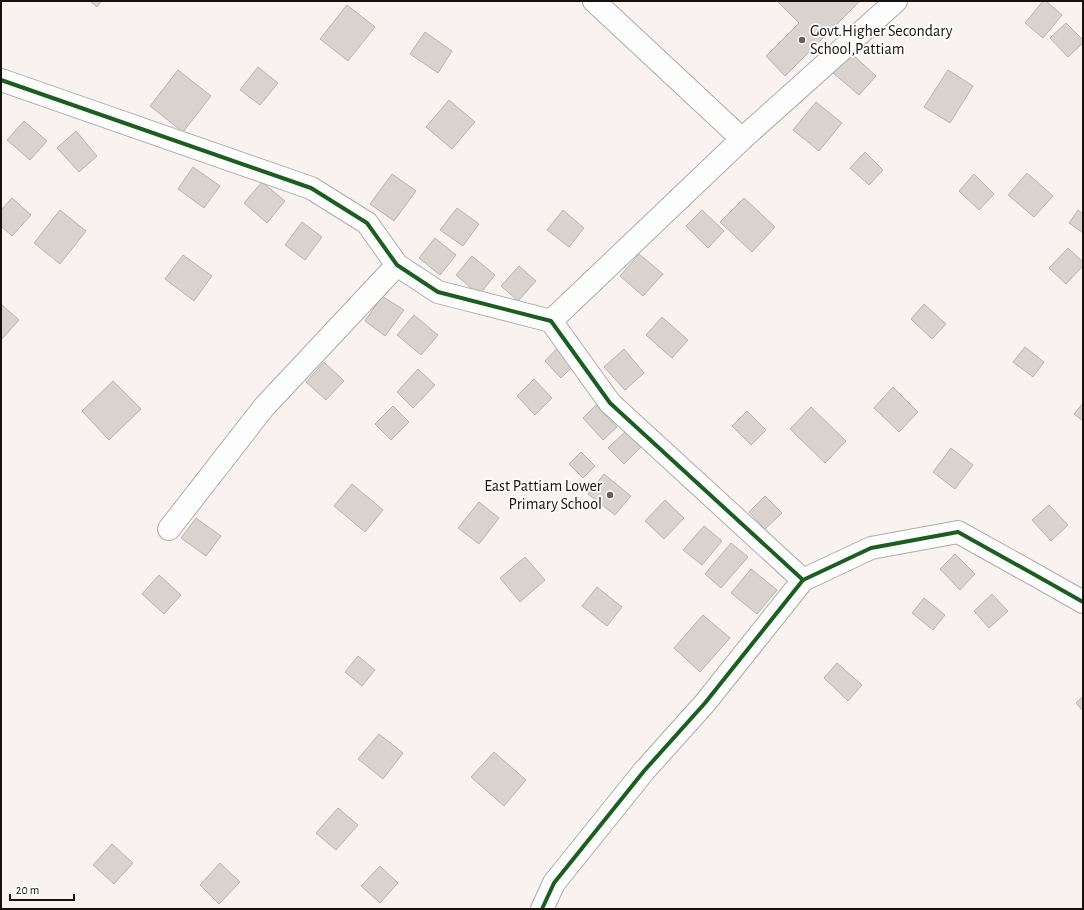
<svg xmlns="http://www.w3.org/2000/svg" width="1084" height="910" font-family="'Alegreya Sans',sans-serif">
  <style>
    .building { fill: #d9d3cf; stroke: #bab4b0 }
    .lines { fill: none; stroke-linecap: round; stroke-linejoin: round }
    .minor-casing { stroke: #b2aba7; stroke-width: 24 }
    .minor { stroke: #fefdfd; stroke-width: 22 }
    .cycleway-casing { stroke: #fff; stroke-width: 6 }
    .cycleway { stroke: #1b5e20; stroke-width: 4 }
    .poi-dot { fill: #665f5c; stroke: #fff; stroke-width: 1.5 }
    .labels { text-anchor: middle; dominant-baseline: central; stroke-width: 3.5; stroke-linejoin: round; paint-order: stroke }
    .poi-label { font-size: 16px; fill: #18100c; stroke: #fff; text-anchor: start }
  </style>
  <rect width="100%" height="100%" fill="#f8f3f0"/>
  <g class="building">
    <path d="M90,1H101L97,7Z"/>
    <path d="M777,1H860L785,76L766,56L799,23Z"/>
    <path d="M1043,1H1046L1062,15L1043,38L1025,23Z"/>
    <path d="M347,5L375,27L348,61L320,39Z"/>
    <path d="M1066,23L1083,40V43L1068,57L1050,38Z"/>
    <path d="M425,32L452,51L438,73L410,54Z"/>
    <path d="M851,53L876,76L859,95L833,73Z"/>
    <path d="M258,67L278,83L260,105L240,90Z"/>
    <path d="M178,70L211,96L183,132L150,106Z"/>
    <path d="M948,70L973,86L950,123L924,107Z"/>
    <path d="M449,100L475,122L452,149L426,127Z"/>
    <path d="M816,102L842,123L819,151L793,130Z"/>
    <path d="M24,121L47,141L30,160L7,140Z"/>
    <path d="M76,131L97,156L79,172L57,148Z"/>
    <path d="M865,152L883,170L869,185L850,168Z"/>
    <path d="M193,167L220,186L204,208L178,189Z"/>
    <path d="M1027,173L1053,196L1034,217L1008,195Z"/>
    <path d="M392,174L416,191L394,221L370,204Z"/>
    <path d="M974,174L994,194L979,210L959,191Z"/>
    <path d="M262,182L285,201L267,223L244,203Z"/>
    <path d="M12,198L31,215L12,236L1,226V210Z"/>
    <path d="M744,198L775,227L752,252L720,222Z"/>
    <path d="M457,208L479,224L463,246L440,230Z"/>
    <path d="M60,210L86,231L60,264L34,243Z"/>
    <path d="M563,210L584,228L569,247L547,230Z"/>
    <path d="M702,210L724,231L708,248L686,226Z"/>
    <path d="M1078,210L1083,214V233L1069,223Z"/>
    <path d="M302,222L322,237L305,260L285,245Z"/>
    <path d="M435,238L456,255L440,275L419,258Z"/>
    <path d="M1068,248L1083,262V266L1066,284L1049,268Z"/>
    <path d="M639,254L663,274L643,296L620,276Z"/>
    <path d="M183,255L212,276L194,301L165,279Z"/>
    <path d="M472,256L495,275L479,295L456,275Z"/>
    <path d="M519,266L536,281L518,301L501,286Z"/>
    <path d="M382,296L404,310L385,336L365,321Z"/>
    <path d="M1,304L19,320L1,340Z"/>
    <path d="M924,304L946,324L932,339L911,319Z"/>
    <path d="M414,315L438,335L421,355L397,335Z"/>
    <path d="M662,317L688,340L672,358L646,335Z"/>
    <path d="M559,346L576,363L561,378L545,361Z"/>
    <path d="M1025,347L1044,362L1033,377L1013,362Z"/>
    <path d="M624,349L644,373L625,390L604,367Z"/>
    <path d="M324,362L344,381L326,400L306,382Z"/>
    <path d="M418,369L435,385L413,408L397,392Z"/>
    <path d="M534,379L552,398L535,415L517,396Z"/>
    <path d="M113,381L141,409L109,440L82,411Z"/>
    <path d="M893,387L918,412L899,432L874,408Z"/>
    <path d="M1083,403V421L1074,414Z"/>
    <path d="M596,405L617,427L603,440L583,418Z"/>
    <path d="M393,406L409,422L391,440L375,424Z"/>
    <path d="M811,407L846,441L825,463L790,429Z"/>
    <path d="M747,411L766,430L751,445L732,426Z"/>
    <path d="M626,431L642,446L624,464L608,448Z"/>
    <path d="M951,448L973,465L955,489L933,472Z"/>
    <path d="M581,452L595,466L583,478L569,464Z"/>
    <path d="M604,474L631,496L615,515L588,494Z"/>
    <path d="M352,484L383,510L365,532L334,506Z"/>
    <path d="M765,496L782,513L765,529L749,512Z"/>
    <path d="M665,500L684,518L664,539L645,521Z"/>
    <path d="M479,502L499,518L479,544L458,528Z"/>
    <path d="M1049,505L1068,525L1051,541L1032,520Z"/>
    <path d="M196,518L221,536L206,556L181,538Z"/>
    <path d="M704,526L722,541L702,565L683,550Z"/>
    <path d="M731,543L748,557L721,588L705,574Z"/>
    <path d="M955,554L975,574L960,590L940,569Z"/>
    <path d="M525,557L545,580L520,602L500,578Z"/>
    <path d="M751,569L777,590L757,614L731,593Z"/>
    <path d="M159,575L181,595L164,614L142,594Z"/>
    <path d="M597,587L622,607L607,626L582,606Z"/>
    <path d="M992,594L1008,611L989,628L974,611Z"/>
    <path d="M924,598L945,615L933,630L912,613Z"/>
    <path d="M703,615L730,638L700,672L674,648Z"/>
    <path d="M358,656L375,670L362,686L345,672Z"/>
    <path d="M837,663L862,685L848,701L824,678Z"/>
    <path d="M1083,696V711L1076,703Z"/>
    <path d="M379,734L403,753L383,779L358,759Z"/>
    <path d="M494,752L526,780L504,806L471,777Z"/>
    <path d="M338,808L358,825L336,850L316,833Z"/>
    <path d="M112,844L133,863L114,884L93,865Z"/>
    <path d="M220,863L240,882L219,904L200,885Z"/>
    <path d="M380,866L398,883L380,903L361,886Z"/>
  </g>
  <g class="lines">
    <g class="minor-casing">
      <g id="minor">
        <path d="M594,1L742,139"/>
        <path d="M1,80L311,188L367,223L397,265L438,292L551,321L610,403L803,580"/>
        <path d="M551,321L742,139L896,1"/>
        <path d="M169,529L264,407L397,265"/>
        <path d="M542,909L554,883L644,771L705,703L803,580L871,548L958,532L1037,576L1083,602"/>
      </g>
    </g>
    <use href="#minor" class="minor"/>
    <g class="cycleway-casing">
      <g id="cycleway">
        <path d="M1,80L311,188L367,223L397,265L438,292L551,321L610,403L803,580"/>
        <path d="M542,909L554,883L644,771L705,703L803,580L871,548L958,532L1037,576L1083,602"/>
      </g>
    </g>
    <use href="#cycleway" class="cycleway"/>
  </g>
  <g class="poi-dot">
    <circle cx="802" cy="40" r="4"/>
    <circle cx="610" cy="495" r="4"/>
  </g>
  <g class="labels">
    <g class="poi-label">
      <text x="810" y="31">Govt.Higher Secondary<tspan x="810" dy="18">School,Pattiam</tspan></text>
      <text x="602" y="486" text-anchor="end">East Pattiam Lower<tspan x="602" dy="18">Primary School</tspan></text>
    </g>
  </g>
  <rect width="1084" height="910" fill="none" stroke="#18100c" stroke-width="4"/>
  <path d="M10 894v6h64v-6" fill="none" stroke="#18100c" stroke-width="2"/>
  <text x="16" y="894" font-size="12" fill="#18100c" stroke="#ffffff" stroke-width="3" paint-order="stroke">20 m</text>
</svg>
